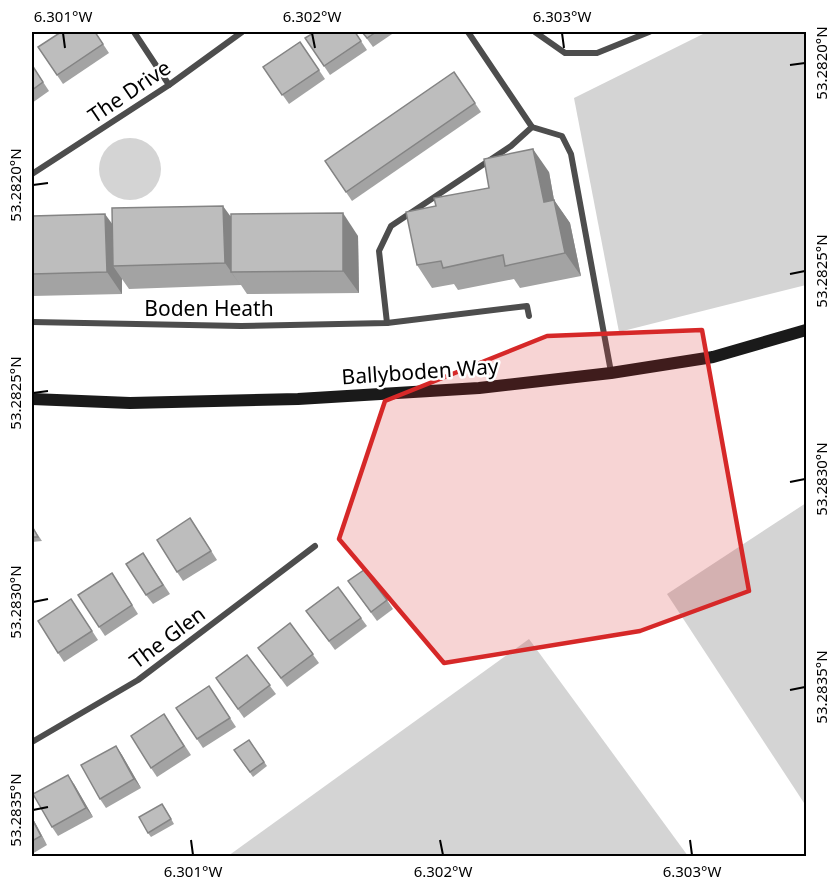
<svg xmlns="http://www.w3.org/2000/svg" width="838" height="888" font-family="'Noto Sans',sans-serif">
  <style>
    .green { fill: #d4d4d4 }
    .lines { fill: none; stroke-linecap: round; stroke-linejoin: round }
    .street { stroke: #4d4d4d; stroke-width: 6 }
    .secondary { stroke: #1a1a1a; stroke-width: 12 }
    .wall { fill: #a3a3a3 }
    .shaded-wall { fill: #848484 }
    .building { fill: #bdbdbd; stroke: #848484; stroke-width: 1.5 }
    .marked { fill: #d62828; fill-opacity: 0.2; stroke: #d62828; stroke-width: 4.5; stroke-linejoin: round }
    .ticks { fill: none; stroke: #000; stroke-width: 2 }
    .labels { text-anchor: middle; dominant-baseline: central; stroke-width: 5; stroke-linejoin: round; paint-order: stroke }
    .street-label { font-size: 21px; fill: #000; stroke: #fff }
    .neatline { fill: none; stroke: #000; stroke-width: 2 }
    .ticks-label { font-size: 15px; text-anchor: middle; fill: #000 }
  </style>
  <rect width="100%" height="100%" fill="#fff"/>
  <g class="green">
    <path d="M707,32H806V285L619,332L574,98Z"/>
    <circle cx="130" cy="169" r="31"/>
    <path d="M806,503V806L667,594Z"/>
    <path d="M529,639L688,856H228Z"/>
  </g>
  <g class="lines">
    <g class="street">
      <path d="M134,32L169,85"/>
      <path d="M468,32L532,127L562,136L571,154L611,372"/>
      <path d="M535,32L565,53H597L649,32"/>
      <path d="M32,174L169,85L242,32"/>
      <path d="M32,322L241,326L387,323L379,251L391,226L511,146L532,127"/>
      <path d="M387,323L527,306L529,316"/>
      <path d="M32,742L138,680L315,546"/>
    </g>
    <path class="secondary" d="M32,399L130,403L298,399L479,388L611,373L713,357L806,330"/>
  </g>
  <g class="wall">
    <path d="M95,32L109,53L63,84L38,47Z"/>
    <path d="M355,32L367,50L330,75L324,66Z"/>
    <path d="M362,32H395L373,47Z"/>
    <path d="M300,42L325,79L289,104L263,67Z"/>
    <path d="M32,65L49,91L32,103Z"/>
    <path d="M454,72L481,112L352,201L325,161Z"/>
    <path d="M549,172L554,200L570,223L581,276L520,288L514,279L458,290L454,284L432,288L417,265L436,206L489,188Z"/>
    <path d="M32,216L112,224L231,216L358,236L359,293L247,294L241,285L129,289L122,279V294L32,296Z"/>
    <path d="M32,526L42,541L32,542Z"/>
    <path d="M196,527L217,560L183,581L177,572Z"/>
    <path d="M143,553L170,594L153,604L146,595Z"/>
    <path d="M348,581L387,600L393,609L377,621Z"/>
    <path d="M118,582L138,614L105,636L99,627Z"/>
    <path d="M338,587L367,626L335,650L306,611Z"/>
    <path d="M77,608L98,640L64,662L58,653Z"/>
    <path d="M290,623L319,663L287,687L258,648Z"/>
    <path d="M247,655L276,694L244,718L216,678Z"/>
    <path d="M215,695L236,727L203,748L176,708Z"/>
    <path d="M164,714L191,755L157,777L151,768Z"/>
    <path d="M249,740L267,766L253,777L234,750Z"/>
    <path d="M116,746L122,755L141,788L106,808L100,799Z"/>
    <path d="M74,784L93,817L58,836L52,827Z"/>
    <path d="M165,808L174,824L151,837L148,833Z"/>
    <path d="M32,817L47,845L32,854Z"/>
  </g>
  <g class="shaded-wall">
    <path d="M533,149L549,172L554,200L570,223L581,276L565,253L544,202Z"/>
    <path d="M223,206L239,228L231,272L241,286L225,263Z"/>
    <path d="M343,213L358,236L359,293L343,271Z"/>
    <path d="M105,214L121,236L113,266L122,279V294L107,272Z"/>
    <path d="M116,746L122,755L141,788L134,779Z"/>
    <path d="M68,775L74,784L93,817L86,808Z"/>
    <path d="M32,817L47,845L32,819Z"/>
  </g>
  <g class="building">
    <path d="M61,32H95L103,44L57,75L38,47Z"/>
    <path d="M315,32H355L361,41L324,66L305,38Z"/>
    <path d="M362,32H376L367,38Z"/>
    <path d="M300,42L319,70L282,95L263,67Z"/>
    <path d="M32,65L43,82L32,90Z"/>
    <path d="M454,72L475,103L346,192L325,161Z"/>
    <path d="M533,149L544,202L554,200L565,253L505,266L503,255L443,268L441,261L417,265L406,212L436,206L434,198L489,188L484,159Z"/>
    <path d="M223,206L225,263L113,266L112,208Z"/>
    <path d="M343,213V271L231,272V214Z"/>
    <path d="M105,214L107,272L32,274V216Z"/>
    <path d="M190,518L211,551L177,572L157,540Z"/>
    <path d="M32,526L38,537H32Z"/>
    <path d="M143,553L163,585L146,595L126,564Z"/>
    <path d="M364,570L387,600L371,612L348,581Z"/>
    <path d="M112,573L132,605L99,627L78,595Z"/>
    <path d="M338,587L361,618L329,641L306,611Z"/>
    <path d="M71,599L92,631L58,653L38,621Z"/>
    <path d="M290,623L313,654L281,678L258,648Z"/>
    <path d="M247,655L270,685L238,709L216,678Z"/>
    <path d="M209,686L230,718L197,739L176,708Z"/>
    <path d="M164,714L184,746L151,768L131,736Z"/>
    <path d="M249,740L264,762L250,772L234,750Z"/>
    <path d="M116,746L134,779L100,799L81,765Z"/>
    <path d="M68,775L86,808L52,827L33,794Z"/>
    <path d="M162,804L171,819L148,833L139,817Z"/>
    <path d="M32,819L41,836L32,841Z"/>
  </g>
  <path class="marked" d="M702,330L749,591L640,631L444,663L339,539L385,401L547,336Z"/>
  <path class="ticks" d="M63,33L65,48M312,33L315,48M562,33L564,48M790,65L805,63M33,185L48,183M790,274L805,271M33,393L48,391M790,482L805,479M33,602L48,599M790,690L805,687M33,810L48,807M191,840L193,855M440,840L443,855M690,840L692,855"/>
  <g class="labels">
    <g class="street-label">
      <text transform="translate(129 91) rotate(-34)">The Drive</text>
      <text x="209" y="308">Boden Heath</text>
      <text transform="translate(420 371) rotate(-4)">Ballyboden Way</text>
      <text transform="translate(167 637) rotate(-37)">The Glen</text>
    </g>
  </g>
  <rect width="838" height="888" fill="none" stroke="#ffffff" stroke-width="66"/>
  <rect x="33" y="33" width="772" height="822" class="neatline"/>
  <g class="ticks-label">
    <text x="63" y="22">6.301°W</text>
    <text x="312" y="22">6.302°W</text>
    <text x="562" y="22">6.303°W</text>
    <text transform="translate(822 63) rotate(-90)" y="5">53.2820°N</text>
    <text transform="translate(16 185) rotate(-90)" y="5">53.2820°N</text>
    <text transform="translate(822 271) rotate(-90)" y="5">53.2825°N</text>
    <text transform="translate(16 393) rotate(-90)" y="5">53.2825°N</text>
    <text transform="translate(822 479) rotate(-90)" y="5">53.2830°N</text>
    <text transform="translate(16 602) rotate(-90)" y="5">53.2830°N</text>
    <text transform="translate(822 687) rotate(-90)" y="5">53.2835°N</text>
    <text transform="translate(16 810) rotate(-90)" y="5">53.2835°N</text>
    <text x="193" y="877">6.301°W</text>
    <text x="443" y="877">6.302°W</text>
    <text x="692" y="877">6.303°W</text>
  </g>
</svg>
